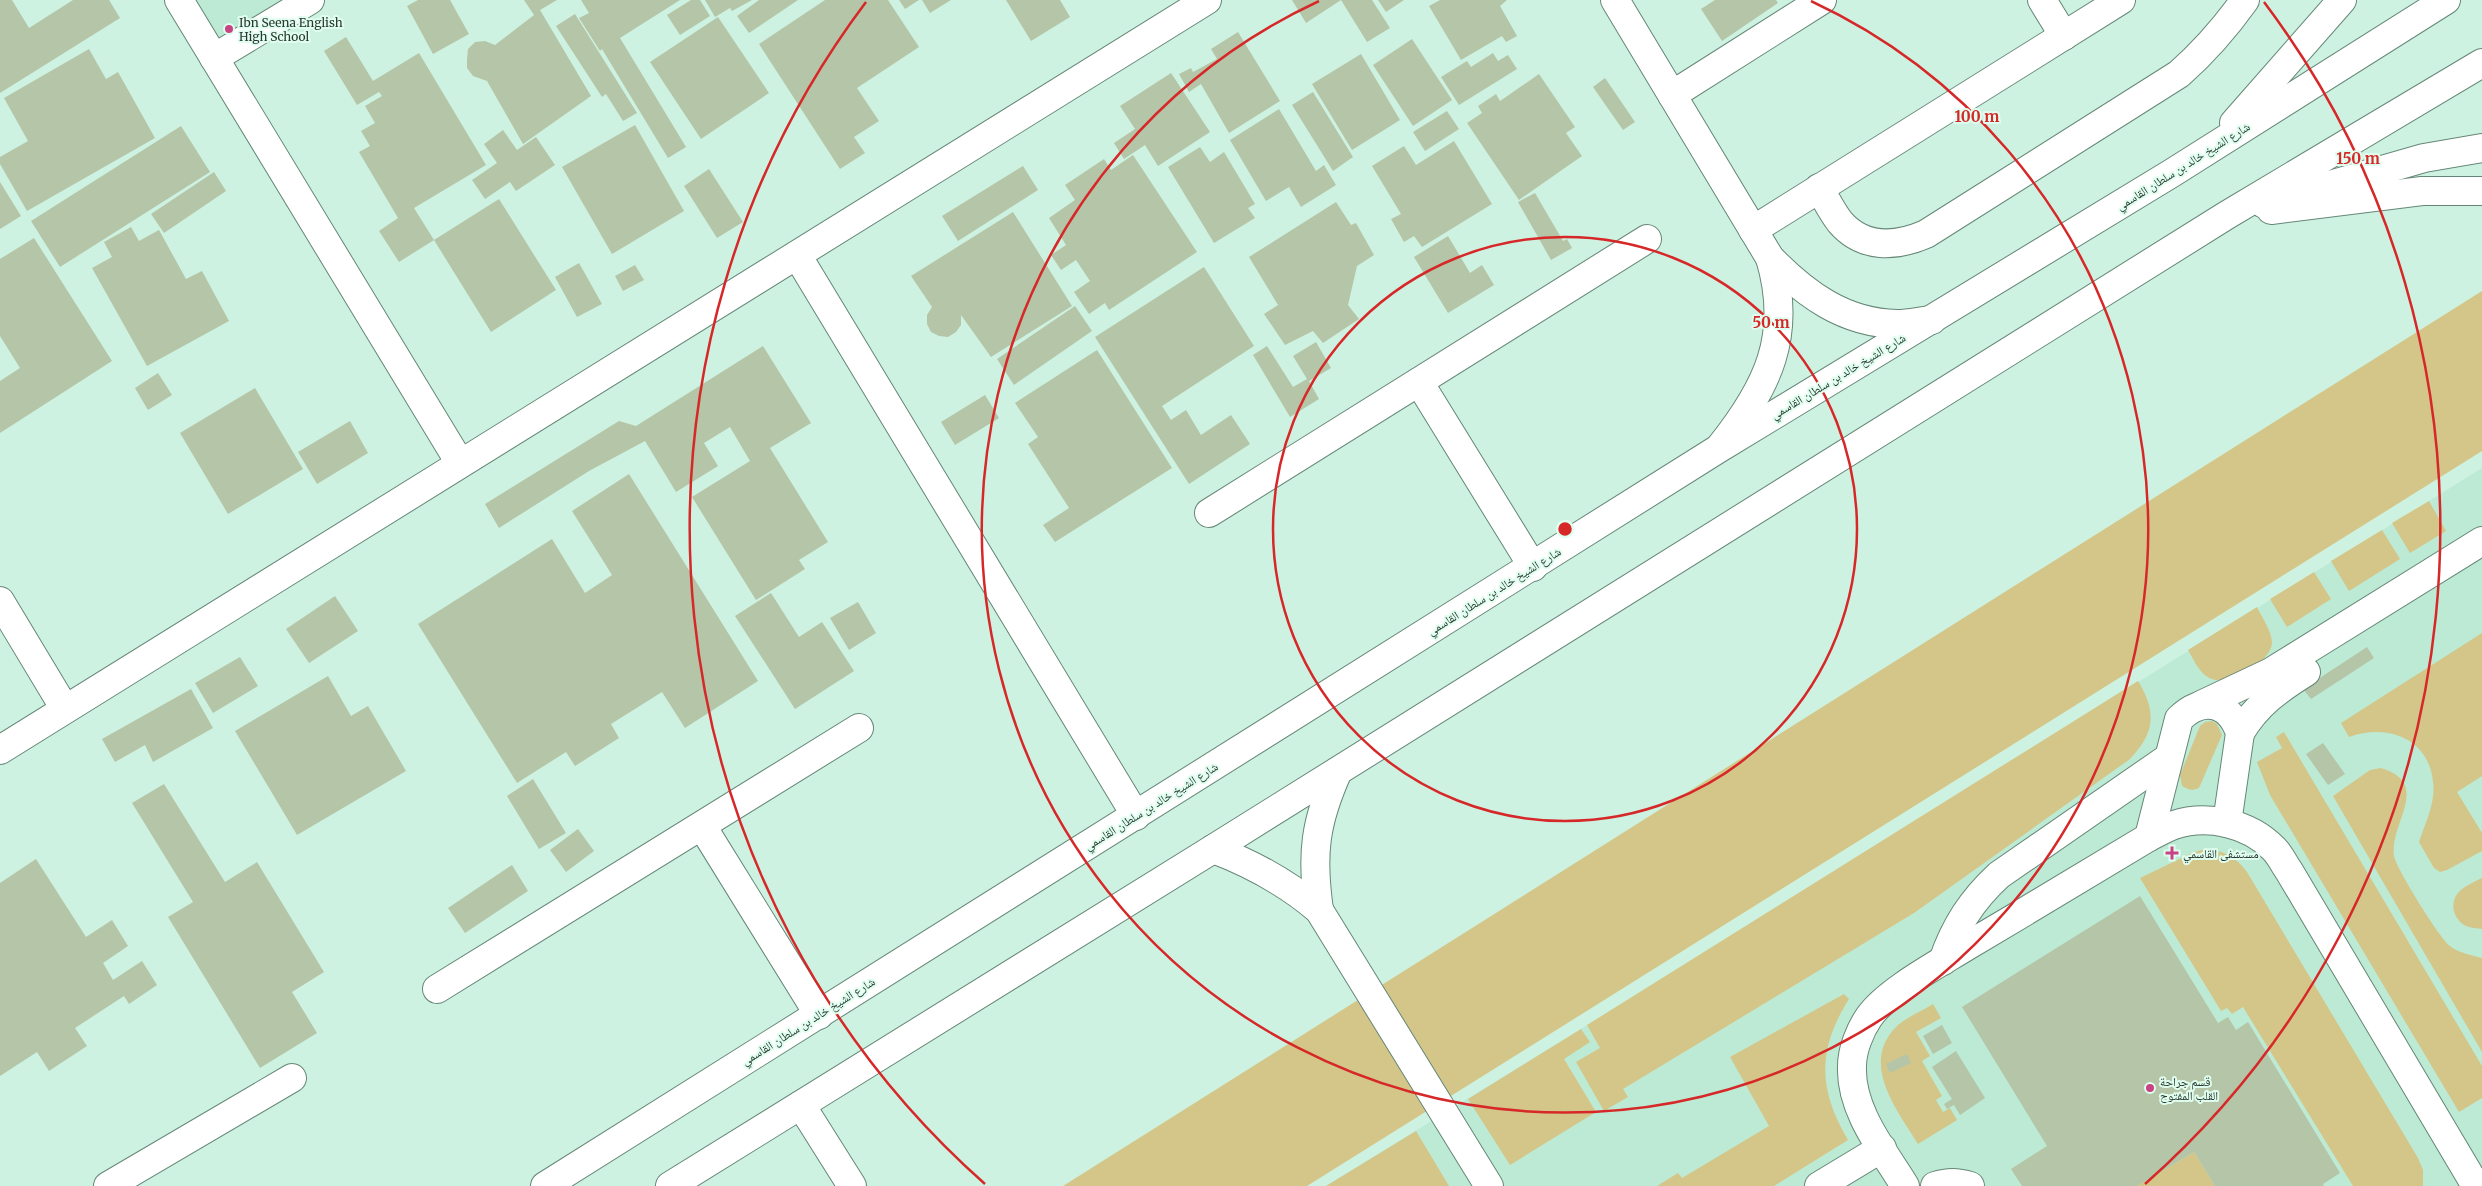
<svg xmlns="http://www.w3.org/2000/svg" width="2482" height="1186" font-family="Merriweather,'Noto Naskh Arabic',serif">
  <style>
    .built { fill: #bdead4 }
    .green { fill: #d4c688 }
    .building { fill: #b5c5a7 }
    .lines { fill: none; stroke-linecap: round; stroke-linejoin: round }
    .minor-casing { stroke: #658777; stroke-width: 30 }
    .major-casing { stroke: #658777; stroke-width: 30 }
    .minor { stroke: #fff; stroke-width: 28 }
    .major { stroke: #fff; stroke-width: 28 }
    .ring { fill: none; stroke: #d62828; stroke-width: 2.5 }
    .poi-dot { fill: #c94384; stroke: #e0feef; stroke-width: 2 }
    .labels { text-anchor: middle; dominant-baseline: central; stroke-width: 4; stroke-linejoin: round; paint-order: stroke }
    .poi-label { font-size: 12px; fill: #293730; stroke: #e0feef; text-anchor: start }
    .street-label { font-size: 12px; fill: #293730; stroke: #e0feef }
    .centre { fill: #d62828; stroke: #e0feef; stroke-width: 2.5 }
    .ring-label { font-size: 15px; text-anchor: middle; font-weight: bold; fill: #d62828; stroke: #e0feef; stroke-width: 4; stroke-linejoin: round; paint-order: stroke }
  </style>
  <rect width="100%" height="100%" fill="#cef2e1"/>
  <g class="built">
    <path d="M179,0H310L214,58Z"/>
    <path d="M2482,468V1186H1326L1581,1029Z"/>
  </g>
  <g class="green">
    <path d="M2482,291V451L1307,1186H1063Z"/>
    <path d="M2429,501L2446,531L2410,553L2392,523Z"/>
    <path d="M2382,530L2400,559L2349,591L2331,561Z"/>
    <path d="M2314,572L2331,599L2287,627L2270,599Z"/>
    <path d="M2257,607C2262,618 2272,631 2272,643C2271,662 2230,686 2212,679C2200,675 2194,660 2188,650Z"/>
    <path d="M2482,633V776L2457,792L2482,833V851L2447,870L2440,872L2434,868L2419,842C2425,823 2436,803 2433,782C2429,738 2387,723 2349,737L2341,723Z"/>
    <path d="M2138,681C2157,712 2155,733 2130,759L1914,913L1623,1089L1628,1097L1604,1111L1576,1062L1600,1048L1587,1025Z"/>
    <path d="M2212,721L2217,724L2222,735L2199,788C2192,791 2189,790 2182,786L2180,775L2200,726L2205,722Z"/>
    <path d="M2284,732L2482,1066V1098L2459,1112L2270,795L2257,762L2282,748L2276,737Z"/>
    <path d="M2381,768C2433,784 2389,823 2394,856C2396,868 2440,939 2450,946C2459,953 2471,955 2482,958V1052L2333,796L2370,770Z"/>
    <path d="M2206,849C2225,851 2236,857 2247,872L2418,1158L2423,1170V1186H2353L2243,1007L2232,1014L2227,1008L2221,1011L2140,878L2194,852Z"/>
    <path d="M2482,878V929C2477,928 2471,928 2466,926C2454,920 2449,904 2458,893C2464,886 2474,882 2482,878Z"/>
    <path d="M1844,994L1849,999C1817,1050 1818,1089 1848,1140L1774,1186H1657L1678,1173L1682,1178L1769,1126L1730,1057Z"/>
    <path d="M1933,1004L1941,1018L1916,1032L1930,1056L1922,1061L1942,1096L1936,1100L1943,1112L1950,1108L1957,1120L1918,1144C1897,1110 1859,1063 1897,1026C1907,1017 1922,1011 1933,1004Z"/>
    <path d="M1581,1029L1590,1042L1564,1059L1596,1112L1510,1165L1468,1099Z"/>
    <path d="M1416,1131L1449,1186H1326Z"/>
    <path d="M2194,1152L2215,1186H2137Z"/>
  </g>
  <g class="building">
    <path d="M0,0H12L29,28L73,0H109L120,18L0,93Z"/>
    <path d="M418,0H450L469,34L433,54L407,6Z"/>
    <path d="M524,0H557L540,10L591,96L523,144L487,81L473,76L467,68V59L468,49L475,42L485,41L495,45L534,15Z"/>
    <path d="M581,0H680L620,38L686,147L668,158L602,49L600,51L579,18L589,13Z"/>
    <path d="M691,0H700L710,16L680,35L667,15Z"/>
    <path d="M705,0H752L732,11L730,8L715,17Z"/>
    <path d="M759,0H798L749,33L737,16Z"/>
    <path d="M825,0H888L919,47L857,88L879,121L854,137L865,153L840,169L759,44Z"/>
    <path d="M899,0H919L905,9Z"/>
    <path d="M922,0H951L930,13Z"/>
    <path d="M1006,0H1060L1070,17L1031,41Z"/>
    <path d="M1292,0H1372L1390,28L1367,42L1341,0L1306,23Z"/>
    <path d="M1378,0H1404L1386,12Z"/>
    <path d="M1440,0H1507L1500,6L1517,36L1506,42L1502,36L1461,60L1429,6Z"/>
    <path d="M1715,0H1776L1778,3L1722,41L1701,9Z"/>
    <path d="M575,14L637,113L623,121L606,94L602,97L556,26Z"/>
    <path d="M718,17L769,93L701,139L650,62Z"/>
    <path d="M1238,32L1280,101L1229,133L1201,84L1189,92L1179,74L1191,68L1193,72L1217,59L1211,49Z"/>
    <path d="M346,37L373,81L419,53L486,165L414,208L434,240L399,262L379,231L398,218L359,152L370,146L361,131L375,123L365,106L382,96L379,92L357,105L324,51Z"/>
    <path d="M1412,39L1452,100L1413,126L1373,65Z"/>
    <path d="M89,49L106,79L118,72L155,138L27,211L0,164V157L28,141L4,98Z"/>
    <path d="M1493,53L1498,61L1508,55L1517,69L1459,105L1441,77L1467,61L1471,67Z"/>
    <path d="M1361,54L1400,120L1352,150L1312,84Z"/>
    <path d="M1171,73L1210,132L1158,166L1145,145L1124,159L1114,143L1135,129L1120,106Z"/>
    <path d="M1539,74L1575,127L1566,133L1582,156L1519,200L1467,123L1482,113L1478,106L1496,94L1500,101Z"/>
    <path d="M1605,78L1635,122L1623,130L1593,87Z"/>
    <path d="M1313,92L1353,157L1333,171L1292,105Z"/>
    <path d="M1279,109L1316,171L1324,165L1336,185L1301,207L1289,187L1266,201L1230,140Z"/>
    <path d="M1447,111L1459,129L1425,151L1413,132Z"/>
    <path d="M635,125L684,211L612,254L562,167Z"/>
    <path d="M181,126L210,172L60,267L31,221Z"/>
    <path d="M503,130L517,150L536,137L555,165L516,191L510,182L485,199L472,180L497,163L484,144Z"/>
    <path d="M1454,141L1492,204L1422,247L1414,236L1404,242L1391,219L1401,214L1372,166L1404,146L1416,165Z"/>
    <path d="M1200,147L1210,162L1224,152L1255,204L1248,208L1255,218L1214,243L1168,167Z"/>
    <path d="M1133,155L1197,252L1109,310L1105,303L1089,314L1074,292L1090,281L1076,260L1061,270L1051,255L1066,245L1049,218L1075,200L1065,185L1104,159L1111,170Z"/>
    <path d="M1023,166L1038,190L958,241L942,216Z"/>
    <path d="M709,169L743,222L717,238L684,186Z"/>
    <path d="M214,172L226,191L164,233L151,214Z"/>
    <path d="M0,182L21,216L0,229Z"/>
    <path d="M1535,193L1563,241L1567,239L1572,248L1551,260L1518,202Z"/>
    <path d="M499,199L556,290L491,332L434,240Z"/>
    <path d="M1336,202L1351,225L1356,223L1374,255L1357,266L1348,305L1359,319L1323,343L1313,331L1285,345L1264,314L1278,305L1249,257Z"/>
    <path d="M1013,212L1072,306L991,357L961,315V325L956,332L948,337L939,336L931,332L927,324V315L932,307L911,276Z"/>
    <path d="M131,227L139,241L159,230L186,279L202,271L229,321L147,366L92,268L112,257L104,242Z"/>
    <path d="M1448,236L1470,273L1482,265L1494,285L1448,313L1414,257Z"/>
    <path d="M34,238L112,361L0,433V381L20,368L0,336V259Z"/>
    <path d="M579,263L602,304L577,317L555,277Z"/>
    <path d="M635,265L644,280L623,291L615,276Z"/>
    <path d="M1204,267L1254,346L1162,406L1171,420L1186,410L1201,435L1231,415L1250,444L1189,484L1095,337Z"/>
    <path d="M1075,306L1092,331L1014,385L997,359Z"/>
    <path d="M1316,342L1331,368L1309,381L1319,399L1290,417L1253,355L1267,346L1293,387L1307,379L1293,356Z"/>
    <path d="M763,346L811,423L770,448L828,542L799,560L805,569L756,600L692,497L750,461L730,427L704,443L718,466L676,492L645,441L589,471L499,528L485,504L619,421L636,426Z"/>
    <path d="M1097,350L1172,468L1055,542L1043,525L1069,508L1028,444L1038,437L1015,403Z"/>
    <path d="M158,373L172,395L148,410L135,388Z"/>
    <path d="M255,388L303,469L228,514L180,433Z"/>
    <path d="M985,395L999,418L955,445L941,422Z"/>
    <path d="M350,421L368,453L317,484L298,452Z"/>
    <path d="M629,474L758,681L685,728L662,692L611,724L619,738L575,766L566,752L517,783L418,624L552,539L585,593L612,575L572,511Z"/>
    <path d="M771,593L799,637L822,622L854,671L795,709L735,616Z"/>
    <path d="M335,596L358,631L309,663L286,629Z"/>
    <path d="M858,602L876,633L849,650L830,618Z"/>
    <path d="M2367,647L2374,658L2311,699L2303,689Z"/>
    <path d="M240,657L258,686L213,713L195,683Z"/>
    <path d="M328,676L351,716L368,706L406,771L297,835L235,731Z"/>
    <path d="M191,689L213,728L153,762L145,745L115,762L102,739Z"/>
    <path d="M2323,743L2345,774L2328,785L2306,754Z"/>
    <path d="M533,779L566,833L539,849L507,796Z"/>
    <path d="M164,784L225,882L257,862L324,972L292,992L317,1033L260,1068L168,917L193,902L132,803Z"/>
    <path d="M578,829L594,851L566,872L550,850Z"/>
    <path d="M36,859L86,937L112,920L128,946L103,963L113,980L142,961L157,985L129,1004L124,996L75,1028L87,1046L49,1071L37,1052L0,1076V883Z"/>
    <path d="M512,865L528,891L465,933L448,908Z"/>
    <path d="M2140,896L2218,1023L2228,1017L2236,1030L2248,1022L2340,1173L2323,1184L2324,1186H2215L2194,1152L2137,1186H2022L2011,1169L2047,1146L1962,1007Z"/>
    <path d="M1942,1025L1952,1043L1933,1054L1923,1036Z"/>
    <path d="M1956,1051L1985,1098L1960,1115L1954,1105L1947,1109L1944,1104L1952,1099L1932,1067Z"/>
    <path d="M1907,1054L1911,1063L1890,1073L1886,1064Z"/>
  </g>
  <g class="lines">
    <g class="minor-casing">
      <g id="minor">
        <path d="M179,0L460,463"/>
        <path d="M1615,0L1770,258C1805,294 1844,323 1897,324C1908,324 1921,321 1932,320"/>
        <path d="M2042,0L2064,36"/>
        <path d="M214,58L310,0"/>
        <path d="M1672,95L1822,0"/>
        <path d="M1819,188C1826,199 1832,212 1840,222C1863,249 1896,247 1926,234L2179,74C2205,51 2225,28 2245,0"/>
        <path d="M2271,210L2422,191H2482"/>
        <path d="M1753,230L2121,0"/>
        <path d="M797,255L1136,816"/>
        <path d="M1419,382L1533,567"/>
        <path d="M1720,447C1768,387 1793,335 1770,258"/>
        <path d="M1209,513L1647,239"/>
        <path d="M0,601L65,709"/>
        <path d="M2201,705L2271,672L2482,541"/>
        <path d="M2240,733C2257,704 2279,689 2306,672"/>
        <path d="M0,750L1207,0"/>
        <path d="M702,826L819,1015"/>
        <path d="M2149,837L2179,719C2202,696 2229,701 2240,733L2227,823"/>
        <path d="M1213,849C1253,864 1286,882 1319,910L1489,1186"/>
        <path d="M1319,910C1311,854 1315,822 1338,771"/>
        <path d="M1943,961C1955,926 1972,900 1999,875L2168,758"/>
        <path d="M437,989L859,728"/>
        <path d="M801,1105L852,1186"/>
        <path d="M108,1186L292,1078"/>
        <path d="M1819,1186L1882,1148"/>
        <path d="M1905,1186C1883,1150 1850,1110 1852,1066C1852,1050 1860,1030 1869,1017C1887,991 1940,963 1967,946C2028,910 2089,873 2149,837C2157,833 2166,828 2174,825C2207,814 2249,823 2274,849C2280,855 2284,864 2289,871L2476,1186"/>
        <path d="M1935,1186C1948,1182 1957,1182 1970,1186"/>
      </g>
    </g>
    <g class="major-casing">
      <g id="major">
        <path d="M2234,123L2342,0"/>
        <path d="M2264,204L2424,158L2482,148"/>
        <path d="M545,1186L1718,449L2172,173L2446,0"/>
        <path d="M670,1186L1213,849L2227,215L2482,63"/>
      </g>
    </g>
    <use href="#minor" class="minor"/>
    <use href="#major" class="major"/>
  </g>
  <g class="ring">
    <circle cx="1565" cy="529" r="292"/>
    <path d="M1811 1A583 583 0 1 1 1319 1"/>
    <path d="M985 1184A875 875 0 0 1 866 2M2264 2A875 875 0 0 1 2145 1184"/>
  </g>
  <g class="poi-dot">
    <circle cx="229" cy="29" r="5"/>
    <path d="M2169.5 845.5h5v5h5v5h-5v5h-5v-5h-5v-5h5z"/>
    <circle cx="2150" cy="1088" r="5"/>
  </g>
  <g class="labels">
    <g class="poi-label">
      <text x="239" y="22">Ibn Seena English<tspan x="239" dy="14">High School</tspan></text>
      <text x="2183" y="853">مستشفى القاسمي</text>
      <text x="2160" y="1081">قسم جراحة<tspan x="2160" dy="14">القلب المفتوح</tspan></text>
    </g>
    <g class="street-label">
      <text transform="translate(2183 166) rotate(-32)">شارع الشيخ خالد بن سلطان القاسمي</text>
      <text transform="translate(1838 376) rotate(-31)">شارع الشيخ خالد بن سلطان القاسمي</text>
      <text transform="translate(1494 591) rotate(-32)">شارع الشيخ خالد بن سلطان القاسمي</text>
      <text transform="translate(1151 806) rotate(-32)">شارع الشيخ خالد بن سلطان القاسمي</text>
      <text transform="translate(808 1021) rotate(-32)">شارع الشيخ خالد بن سلطان القاسمي</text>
    </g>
  </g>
  <circle cx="1565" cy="529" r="8" class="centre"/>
  <g class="ring-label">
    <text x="1977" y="122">100 m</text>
    <text x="2358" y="164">150 m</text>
    <text x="1771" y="328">50 m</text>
  </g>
</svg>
